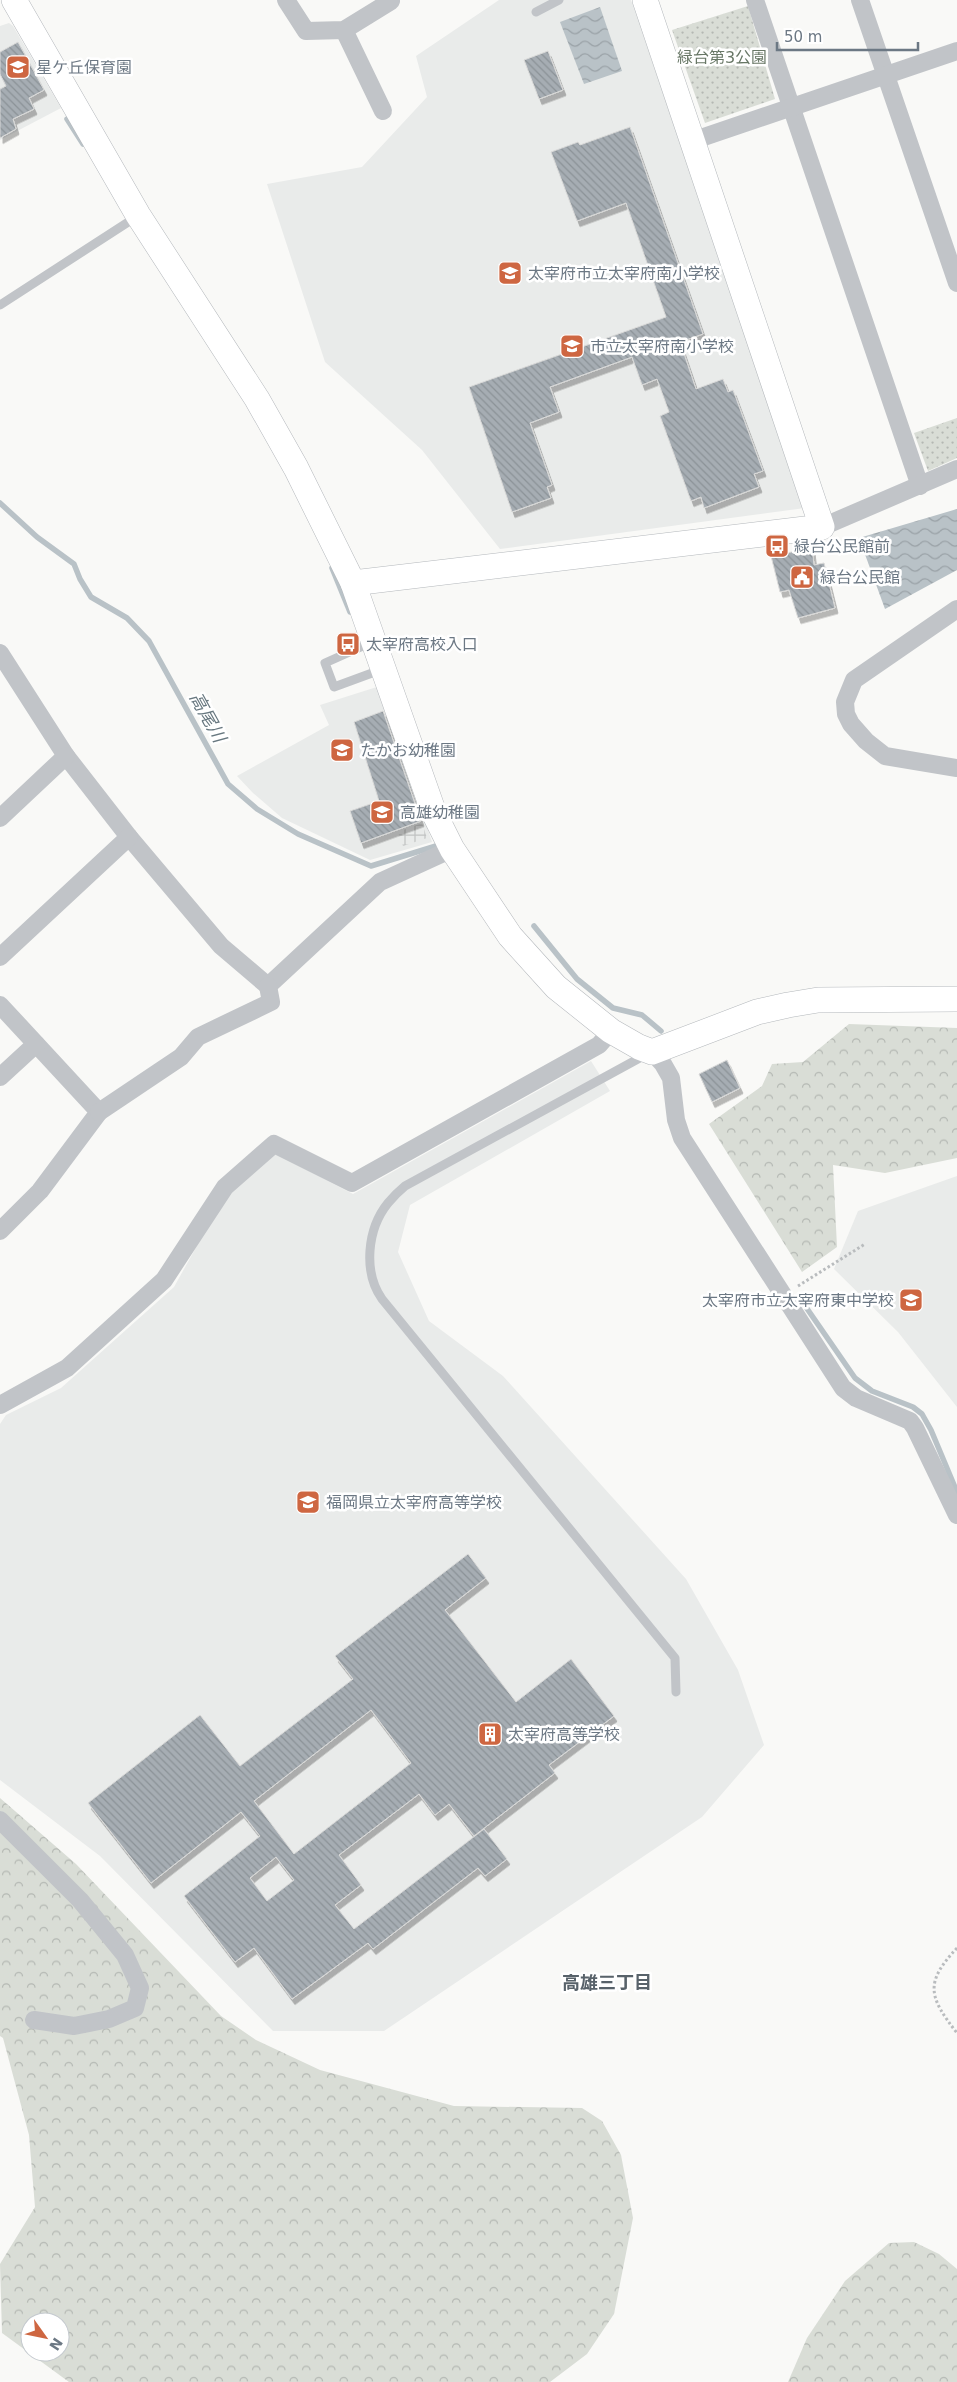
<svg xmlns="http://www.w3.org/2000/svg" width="957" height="2382" font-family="'DejaVu Sans','Noto Sans JP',sans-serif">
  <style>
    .built { fill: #e9ebea }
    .industrial { fill: url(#industrial-grid) }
    .grass { fill: url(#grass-dots) }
    .forest { fill: url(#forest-crowns); fill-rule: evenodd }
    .water { fill: url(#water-waves) }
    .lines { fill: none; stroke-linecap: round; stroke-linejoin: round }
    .stream { stroke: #b9c2c7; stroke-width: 5.5 }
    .building { fill: url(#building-back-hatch); stroke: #dadad9; fill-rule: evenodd; filter: url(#shadow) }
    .secondary-casing { stroke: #b4b8bc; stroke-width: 26 }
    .path { stroke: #b9bcbe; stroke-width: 3; stroke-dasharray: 2.5 2.5; stroke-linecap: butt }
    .lane { stroke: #c1c4c8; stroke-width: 9 }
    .street { stroke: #c1c4c8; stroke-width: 18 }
    .secondary { stroke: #fff; stroke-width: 25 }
    .labels { text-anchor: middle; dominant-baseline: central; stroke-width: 5; stroke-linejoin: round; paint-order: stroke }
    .park-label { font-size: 16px; fill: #687766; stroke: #fff }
    .poi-label { font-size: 16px; fill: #6c7884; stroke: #fff; text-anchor: start }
    .water-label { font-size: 18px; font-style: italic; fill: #67777f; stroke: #fff }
    .neighbourhood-label { font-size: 18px; font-weight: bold; fill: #58626a; stroke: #fff }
  </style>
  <defs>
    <pattern id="industrial-grid" width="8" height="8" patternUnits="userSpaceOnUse" patternTransform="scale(1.25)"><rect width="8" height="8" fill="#e9ebea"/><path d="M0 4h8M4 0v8" fill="none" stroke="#c1c3c3"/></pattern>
    <pattern id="grass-dots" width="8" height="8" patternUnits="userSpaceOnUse" patternTransform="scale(1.25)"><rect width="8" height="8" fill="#d9ddd6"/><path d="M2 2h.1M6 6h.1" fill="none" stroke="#b4b8b3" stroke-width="1.8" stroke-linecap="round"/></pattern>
    <pattern id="forest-crowns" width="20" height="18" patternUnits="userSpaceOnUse" patternTransform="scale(1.25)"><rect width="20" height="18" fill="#d9ddd6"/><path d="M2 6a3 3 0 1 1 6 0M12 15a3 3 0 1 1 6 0" fill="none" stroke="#b4b8b3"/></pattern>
    <pattern id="water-waves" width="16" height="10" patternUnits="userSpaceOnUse" patternTransform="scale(1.25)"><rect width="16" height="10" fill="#b9c2c7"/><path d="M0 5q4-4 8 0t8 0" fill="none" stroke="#9aa2a7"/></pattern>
    <pattern id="building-back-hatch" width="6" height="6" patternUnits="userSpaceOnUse" patternTransform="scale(1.25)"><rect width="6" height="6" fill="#a6adb3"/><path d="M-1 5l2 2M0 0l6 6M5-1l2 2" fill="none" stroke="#8b9297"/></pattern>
    <filter id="shadow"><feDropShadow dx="3" dy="5.5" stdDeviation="0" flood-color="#0004"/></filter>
  </defs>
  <rect width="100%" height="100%" fill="#f9f9f7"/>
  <g class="built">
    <path d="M499,0H631L805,508L500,549L422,450L325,362L267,184L362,167L427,97L416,56Z"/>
    <path d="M9,23L13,26L61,108L0,140V26Z"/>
    <path d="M380,686L432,842L370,860L282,818L253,793L237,776L329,725L320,705Z"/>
    <path d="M591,1061L610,1091L410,1205L398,1252L429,1321L503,1376L686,1579L738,1670L764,1745L702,1817L384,2031H273L100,1856L0,1780V1424L6,1415L61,1388L174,1287L223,1199L274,1153L353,1194Z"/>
    <path d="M957,1176V1407L898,1332L834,1269L858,1211Z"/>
  </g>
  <path class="industrial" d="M422,823L427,838L403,846L398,832Z"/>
  <g class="grass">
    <path d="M748,6L775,99L705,123L672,30Z"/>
    <path d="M957,418V458L928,471L914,433Z"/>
  </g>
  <g class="forest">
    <path d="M849,1024L957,1028V1158L885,1173L833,1165L837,1247L802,1272L709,1124L762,1086L772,1064L803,1062Z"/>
    <path d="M0,1798L76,1864L221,2016L256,2040L320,2070L454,2106L582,2108L602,2121L621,2155L633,2218L614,2314L587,2354L550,2382H69L2,2333L0,2264L35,2207L29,2135L3,2038L0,2036ZM30,2322H60V2352H30Z"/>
    <path d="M914,2242L939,2254L957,2269V2382H788L807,2338L845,2281L889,2243Z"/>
  </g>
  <g class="water">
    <path d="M600,7L622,71L584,84L560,22Z"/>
    <path d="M957,509V570L885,609L859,538Z"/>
  </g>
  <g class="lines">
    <g class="stream">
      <path d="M67,119L83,144"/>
      <path d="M0,503L37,537L74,564L80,579L91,597L127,618L149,641L228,784L257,809L298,834L371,866L436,846"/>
      <path d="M332,568L350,612"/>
      <path d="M534,926L577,979L613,1008L642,1015L661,1031"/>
      <path d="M799,1297L855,1378L872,1391L913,1407L922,1414L931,1430L957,1492"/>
    </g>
  </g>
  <g class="building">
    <path d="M18,42L44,90L29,98L34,109L13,119L16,129L0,138V89L6,86L0,74V52Z"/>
    <path d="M548,51L563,90L539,99L524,60Z"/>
    <path d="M630,127L703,334L680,342L696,389L723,379L728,392L733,390L763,471L754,474L759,487L704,508L701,497L691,501L660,416L669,412L657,379L642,385L632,357L550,387L559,412L530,423L552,485L547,487L551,498L512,512L469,387L666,317L626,203L577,221L551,152L578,142L580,145Z"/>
    <path d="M812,548L814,565L824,563L835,608L798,618L789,590L780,592L771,556Z"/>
    <path d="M383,711L421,821L361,843L350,811L379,801L354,722Z"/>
    <path d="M727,1060L740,1088L712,1102L699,1074Z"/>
    <path d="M468,1554L486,1578L445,1610L516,1702L571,1659L614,1716L549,1765L555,1773L474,1836L449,1804L435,1815L419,1794L339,1855L361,1885L335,1905L354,1929L484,1829L507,1859L485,1876L478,1868L373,1949L368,1943L292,1999L254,1948L235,1962L184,1896L260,1836L241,1812L151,1883L88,1803L200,1715L240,1766L353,1679L335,1656ZM371,1710L411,1763L294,1854L254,1801ZM276,1857L294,1880L267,1901L250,1878Z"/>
  </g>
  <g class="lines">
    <g class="secondary-casing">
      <g id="secondary">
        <path d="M14,0L138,215L257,399L296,468L353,583L434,813L452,849L510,936L556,987L611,1031L639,1047L652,1052L757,1012L788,1005L818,1000L957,999"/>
        <path d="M353,583L822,527L645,0"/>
      </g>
    </g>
    <g class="path">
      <path d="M798,1286L865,1244"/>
      <path d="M957,1948C924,1983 929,1997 957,2033"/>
    </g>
    <g class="lane">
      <path d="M536,12L559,0"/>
      <path d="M0,305L136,217"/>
      <path d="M372,642L325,663L334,687L383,669"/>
      <path d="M647,1054L405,1186C399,1191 393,1197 388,1203C367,1229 363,1272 382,1299L675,1658L676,1692"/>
    </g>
    <g class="street">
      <path d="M286,0L306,31L344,30L391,1"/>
      <path d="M755,0L920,486"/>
      <path d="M860,0L957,283"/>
      <path d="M344,30L383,111"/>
      <path d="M692,141L957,51"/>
      <path d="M822,527L957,469"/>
      <path d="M957,609L854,680L845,702L846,714L851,724L866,741L885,756L957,768"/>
      <path d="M0,653L66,756L129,837L221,946L268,986L380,882L452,849"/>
      <path d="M0,818L66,756"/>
      <path d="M0,957L129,837"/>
      <path d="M0,1005L99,1112L40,1191L0,1231"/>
      <path d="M652,1052L663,1064L671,1078L676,1120L682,1138L843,1388L856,1398L910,1421L915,1428L957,1515"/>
      <path d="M0,1077L36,1044"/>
      <path d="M99,1112L181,1057L198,1037L271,1002L268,986"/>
      <path d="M0,1405L67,1368L164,1280L225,1187L274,1144L352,1183L599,1045L611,1031"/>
      <path d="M0,1820L80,1900L125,1955L140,1988L135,2008L109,2019L74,2026L34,2020"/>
    </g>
    <use href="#secondary" class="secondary"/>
  </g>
  <defs>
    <g id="school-square" transform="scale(1.25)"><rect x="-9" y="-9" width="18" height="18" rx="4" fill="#ce6641" stroke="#fff"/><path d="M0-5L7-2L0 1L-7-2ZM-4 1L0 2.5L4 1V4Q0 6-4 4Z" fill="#fff"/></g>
    <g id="bus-square" transform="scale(1.25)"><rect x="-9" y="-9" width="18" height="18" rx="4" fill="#ce6641" stroke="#fff"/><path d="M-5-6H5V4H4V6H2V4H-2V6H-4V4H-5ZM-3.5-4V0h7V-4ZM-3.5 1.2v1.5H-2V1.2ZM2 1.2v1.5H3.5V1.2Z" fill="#fff"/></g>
    <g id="civic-square" transform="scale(1.25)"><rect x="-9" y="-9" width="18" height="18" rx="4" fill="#ce6641" stroke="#fff"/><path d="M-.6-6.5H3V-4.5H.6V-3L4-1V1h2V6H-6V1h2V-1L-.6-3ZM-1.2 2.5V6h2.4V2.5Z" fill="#fff"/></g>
    <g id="building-square" transform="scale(1.25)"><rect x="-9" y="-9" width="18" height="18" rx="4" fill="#ce6641" stroke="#fff"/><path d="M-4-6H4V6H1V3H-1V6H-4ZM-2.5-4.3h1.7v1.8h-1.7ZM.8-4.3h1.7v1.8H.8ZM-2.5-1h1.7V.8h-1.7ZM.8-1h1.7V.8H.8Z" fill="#fff"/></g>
  </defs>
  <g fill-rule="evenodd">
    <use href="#school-square" x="18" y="67"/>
    <use href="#school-square" x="510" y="273"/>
    <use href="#school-square" x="572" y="346"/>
    <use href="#bus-square" x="777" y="546"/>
    <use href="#civic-square" x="802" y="577"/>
    <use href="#bus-square" x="348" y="644"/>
    <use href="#school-square" x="342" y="750"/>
    <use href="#school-square" x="382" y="812"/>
    <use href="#school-square" x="911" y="1300"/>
    <use href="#school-square" x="308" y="1502"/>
    <use href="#building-square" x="490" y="1734"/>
  </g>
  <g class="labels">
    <g class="park-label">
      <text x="722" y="57">緑台第3公園</text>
    </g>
    <g class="poi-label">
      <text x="36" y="67">星ケ丘保育園</text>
      <text x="528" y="273">太宰府市立太宰府南小学校</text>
      <text x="590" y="346">市立太宰府南小学校</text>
      <text x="794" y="546">緑台公民館前</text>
      <text x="820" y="577">緑台公民館</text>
      <text x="366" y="644">太宰府高校入口</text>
      <text x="360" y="750">たかお幼稚園</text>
      <text x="400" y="812">高雄幼稚園</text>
      <text x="894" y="1300" text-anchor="end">太宰府市立太宰府東中学校</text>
      <text x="326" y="1502">福岡県立太宰府高等学校</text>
      <text x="508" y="1734">太宰府高等学校</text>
    </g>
    <g class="water-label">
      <text transform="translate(208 717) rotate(61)">高尾川</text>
    </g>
    <g class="neighbourhood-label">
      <text x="607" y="1982">高雄三丁目</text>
    </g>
  </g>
  <g transform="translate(45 2337) rotate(123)"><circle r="24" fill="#ffffff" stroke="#c4c9ce"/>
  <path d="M0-4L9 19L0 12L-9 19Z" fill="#ce6641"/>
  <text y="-8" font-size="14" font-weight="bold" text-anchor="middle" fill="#6c7884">N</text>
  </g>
  <path d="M777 42v8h141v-8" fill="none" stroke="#6c7884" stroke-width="2.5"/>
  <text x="784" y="42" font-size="15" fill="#6c7884" stroke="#ffffff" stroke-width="4" paint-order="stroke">50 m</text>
</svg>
